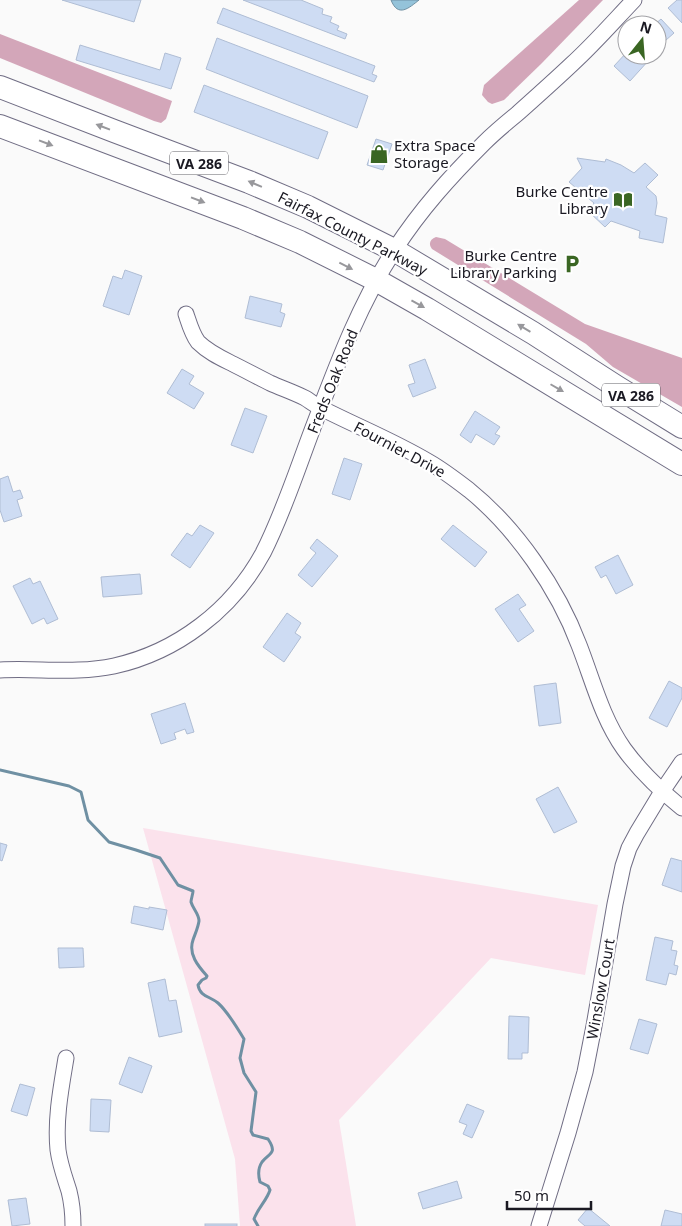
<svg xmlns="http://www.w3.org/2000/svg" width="682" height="1226" font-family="'Noto Sans',sans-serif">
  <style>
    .green { fill: #fbe2ec }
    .forest { fill: #d3a6b9 }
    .water { fill: #94c3da; stroke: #6f90a3 }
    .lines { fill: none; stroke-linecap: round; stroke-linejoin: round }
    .stream { stroke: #6f90a3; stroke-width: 3 }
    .building { fill: #cedcf3; stroke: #afbdd4 }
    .minor-casing { stroke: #706d84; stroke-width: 17 }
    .highway-casing { stroke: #706d84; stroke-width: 24 }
    .minor { stroke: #fff; stroke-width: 15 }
    .highway { stroke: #fff; stroke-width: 22 }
    .oneway { fill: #98989c }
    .labels { text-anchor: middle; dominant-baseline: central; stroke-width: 4.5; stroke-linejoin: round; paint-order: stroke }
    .shield { fill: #fff; stroke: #5f5e64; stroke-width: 1 }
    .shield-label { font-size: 14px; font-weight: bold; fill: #1a1922 }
    .poi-label { font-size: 15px; fill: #1a1922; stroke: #fff; text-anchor: end }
    .street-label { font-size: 15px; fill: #1a1922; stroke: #fff }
  </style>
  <rect width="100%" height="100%" fill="#fafafa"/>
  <path class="green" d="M143,828L598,905L585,975L491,958L339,1120L356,1226H240L235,1159Z"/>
  <g class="forest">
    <path d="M579,0H603L542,63L504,100L492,104L488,102L482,95L484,85Z"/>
    <path d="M0,34L172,101L166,119L161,123L154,121L0,58Z"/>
    <path d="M436,237L445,239L585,324L682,358V407L613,367L586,344L432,249C428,244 430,239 436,237Z"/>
  </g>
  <path class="water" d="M391,0H419C409,8 398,18 391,0Z"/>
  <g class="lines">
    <path class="stream" d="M0,770L69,786L81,792L88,820L109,842L136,850L160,858L178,885L193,891C193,894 191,899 191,902C193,909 199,914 199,921C198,928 195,934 193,940C188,954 198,966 207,976L206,978L202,980L198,985C200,997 210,996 218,1003C227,1011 238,1029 244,1039L240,1058L244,1073L256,1092L251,1131L253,1135L268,1139C278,1154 269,1153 262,1162C258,1168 258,1175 260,1182L268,1186L270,1190C267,1200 258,1208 254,1219L258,1226"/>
  </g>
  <g class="building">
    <path d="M62,0H141L134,22Z"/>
    <path d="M243,0H301L323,9L322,14L332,17L330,22L339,26L337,30L347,34L345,39Z"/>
    <path d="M677,0H682V23L668,8Z"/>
    <path d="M223,8L375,66L372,74L377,76L374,82L217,23Z"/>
    <path d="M661,19L674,33L657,48V25H654Z"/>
    <path d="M217,38L368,96L357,128L206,69Z"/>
    <path d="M80,45L160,70L165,53L181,58L171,89L76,60Z"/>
    <path d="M627,52V55H644L649,60L630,81L614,66Z"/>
    <path d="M204,85L328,132L318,159L194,112Z"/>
    <path d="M376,139L392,144L383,170L367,165Z"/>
    <path d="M577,158L605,162L606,159L621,165L634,173L645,163L658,175L646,187L656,196L657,203L655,215L667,218L663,243L639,238L640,231L611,221L605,227L588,211L594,203L569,182L582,168Z"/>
    <path d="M125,270L142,276L129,315L103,306L113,276L122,279Z"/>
    <path d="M250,296L282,304L280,312L285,314L281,327L245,318Z"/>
    <path d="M425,359L436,388L413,397L408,385L415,383L409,365Z"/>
    <path d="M182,369L194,376L189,384L204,393L194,409L167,393Z"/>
    <path d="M245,408L267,416L253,453L231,445Z"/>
    <path d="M475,411L500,427L495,434L500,436L494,445L476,434L471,443L460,435Z"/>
    <path d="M344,458L362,464L350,500L332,494Z"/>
    <path d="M8,476L13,492L20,490L23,498L17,500L22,516L4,522L0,510V479Z"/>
    <path d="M200,525L214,533L190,568L171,555L187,533L192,536Z"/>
    <path d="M453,525L487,552L475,567L441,539Z"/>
    <path d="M317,539L338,556L312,587L298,575L316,553L310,548Z"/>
    <path d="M618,555L633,585L616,594L606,575L601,578L595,567Z"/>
    <path d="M140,574L142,594L103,597L101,577Z"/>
    <path d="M30,578L33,584L40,581L58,619L47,624L44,618L32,624L13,586Z"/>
    <path d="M518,594L526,605L519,609L534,631L518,642L495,609Z"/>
    <path d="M287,613L301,623L295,633L301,637L284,662L263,647Z"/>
    <path d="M669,681L682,688V698L667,727L649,718Z"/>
    <path d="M556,683L561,723L539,726L534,686Z"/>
    <path d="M185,703L194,732L187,734L185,729L174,733L176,739L161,744L151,714Z"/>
    <path d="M558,787L577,822L554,833L536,799Z"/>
    <path d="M0,843L7,845L2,861L0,860Z"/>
    <path d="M671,858L682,861V892L662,885Z"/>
    <path d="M134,906L149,909V907L167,910L163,930L131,923Z"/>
    <path d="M655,937L673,941L671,950L677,951L674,965L678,966L676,975L669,973L666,985L646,980Z"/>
    <path d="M58,948H83L84,967L59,968Z"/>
    <path d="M165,979L169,1001L176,1000L182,1032L159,1037L148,983Z"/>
    <path d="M509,1016L529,1017L528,1053H522V1059H508Z"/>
    <path d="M639,1019L657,1024L648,1054L630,1049Z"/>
    <path d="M129,1057L152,1066L142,1093L119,1084Z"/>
    <path d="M20,1084L35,1088L27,1116L11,1111Z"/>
    <path d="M91,1099L111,1100L109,1132L90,1131Z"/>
    <path d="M467,1104L484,1111L472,1138L463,1134L467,1125L459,1122Z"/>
    <path d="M457,1181L462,1198L423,1209L418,1193Z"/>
    <path d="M26,1198L30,1224L12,1226L8,1200Z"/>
    <path d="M588,1208L610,1226H585L578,1220Z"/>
    <path d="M665,1210L682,1214V1226H661Z"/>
    <rect x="205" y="1224" width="32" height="2"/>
  </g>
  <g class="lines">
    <g class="minor-casing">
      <g id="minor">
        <path d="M186,314C189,323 192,334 198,342C208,352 221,358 233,364C245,370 258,377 270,383C281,388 293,392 305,398C310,401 315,405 321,408C356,426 394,441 429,462C443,470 456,480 469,490C516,528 558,589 579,645C593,681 602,718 624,749C640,771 661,791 682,808"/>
        <path d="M0,670C38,668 77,674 114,666C177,652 232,610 263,553C282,516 296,473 311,433C335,370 358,306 395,249C421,209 450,177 484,143C494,133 506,123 517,114C536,97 554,81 572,64C594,44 614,21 634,0"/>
        <path d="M66,1058C61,1088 55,1119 58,1150C60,1165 65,1178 69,1191C72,1203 73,1214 73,1226"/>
        <path d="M539,1226L568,1133L585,1072L594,1026L615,904L623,866L629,848L637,833L663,790L682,762"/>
      </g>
    </g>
    <g class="highway-casing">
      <g id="highway">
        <path d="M0,87L114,131L249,182L308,207L394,250L533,333L617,387L682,427"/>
        <path d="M0,126L243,218L300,242L376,280L427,309L682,464"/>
      </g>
    </g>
    <use href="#minor" class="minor"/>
    <use href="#highway" class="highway"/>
  </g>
  <defs><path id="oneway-solid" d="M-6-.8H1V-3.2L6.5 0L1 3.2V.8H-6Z" transform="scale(1.25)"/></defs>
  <g class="oneway">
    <use href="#oneway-solid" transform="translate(103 127) rotate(-159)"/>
    <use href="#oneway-solid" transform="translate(46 143) rotate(21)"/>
    <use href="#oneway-solid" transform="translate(255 184) rotate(-157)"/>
    <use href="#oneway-solid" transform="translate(198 200) rotate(21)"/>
    <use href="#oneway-solid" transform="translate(346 266) rotate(27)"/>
    <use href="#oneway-solid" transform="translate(418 304) rotate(29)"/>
    <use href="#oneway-solid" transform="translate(524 328) rotate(-149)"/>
    <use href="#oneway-solid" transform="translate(557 388) rotate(30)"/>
  </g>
  <defs>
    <g id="shop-bare" transform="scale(1.5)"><path d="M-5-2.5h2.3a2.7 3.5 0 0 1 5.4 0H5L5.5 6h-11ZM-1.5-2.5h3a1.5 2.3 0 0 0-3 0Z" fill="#3a6623" stroke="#fff" stroke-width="2.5" paint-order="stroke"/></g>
    <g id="library-bare" transform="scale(1.5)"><path d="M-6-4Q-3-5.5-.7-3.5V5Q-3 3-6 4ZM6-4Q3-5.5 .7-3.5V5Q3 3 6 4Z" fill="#3a6623" stroke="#fff" stroke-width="2.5" paint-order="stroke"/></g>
    <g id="parking-bare" transform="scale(1.5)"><path d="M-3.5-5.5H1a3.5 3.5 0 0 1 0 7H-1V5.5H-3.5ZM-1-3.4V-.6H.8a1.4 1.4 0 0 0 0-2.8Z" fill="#3a6623" stroke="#fff" stroke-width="2.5" paint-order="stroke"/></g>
  </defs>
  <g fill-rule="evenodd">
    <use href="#shop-bare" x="379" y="154"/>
    <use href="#library-bare" x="623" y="200"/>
    <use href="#parking-bare" x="572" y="264"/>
  </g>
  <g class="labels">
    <g class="shield">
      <rect x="170" y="151.5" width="58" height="23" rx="4"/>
      <rect x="602" y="383.5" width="58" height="23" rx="4"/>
    </g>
    <g class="shield-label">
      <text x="199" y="163">VA 286</text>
      <text x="631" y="395">VA 286</text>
    </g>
    <g class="poi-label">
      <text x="394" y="145" text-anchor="start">Extra Space<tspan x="394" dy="17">Storage</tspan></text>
      <text x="608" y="191">Burke Centre<tspan x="608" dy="17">Library</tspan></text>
      <text x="557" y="255">Burke Centre<tspan x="557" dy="17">Library Parking</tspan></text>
    </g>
    <g class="street-label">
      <text transform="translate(353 233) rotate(27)">Fairfax County Parkway</text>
      <text transform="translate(332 381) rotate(-68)">Freds Oak Road</text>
      <text transform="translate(400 449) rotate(28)">Fournier Drive</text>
      <text transform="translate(600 989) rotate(-80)">Winslow Court</text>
    </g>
  </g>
  <g transform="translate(642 40) rotate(17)"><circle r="24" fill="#ffffff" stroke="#a3a3a7"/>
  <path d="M0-4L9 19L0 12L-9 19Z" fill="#3a6623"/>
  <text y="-8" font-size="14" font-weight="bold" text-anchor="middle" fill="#1a1922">N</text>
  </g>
  <path d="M507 1201v8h84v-8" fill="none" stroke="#1a1922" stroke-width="2.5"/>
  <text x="514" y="1201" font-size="15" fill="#1a1922" stroke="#ffffff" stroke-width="4" paint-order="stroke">50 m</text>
</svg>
